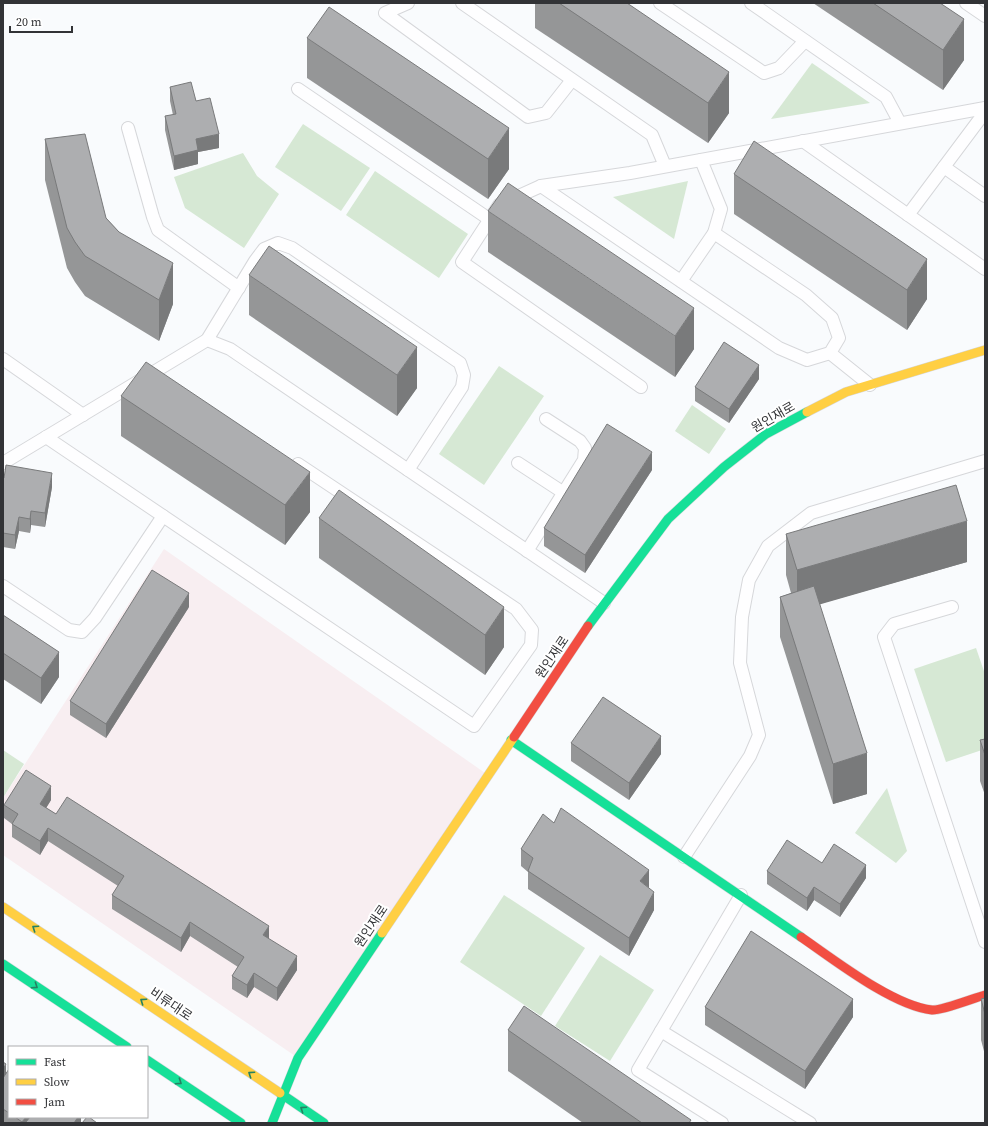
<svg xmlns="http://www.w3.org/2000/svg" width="988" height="1126" font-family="'Source Serif 4','Noto Sans KR',serif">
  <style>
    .education { fill: #f8eef1 }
    .green { fill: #d6e8d4 }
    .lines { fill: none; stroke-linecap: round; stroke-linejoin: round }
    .lane-casing { stroke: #d6d7da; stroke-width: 14 }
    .fast-casing { stroke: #d6d7da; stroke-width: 10 }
    .slow-casing { stroke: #d6d7da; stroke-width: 10 }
    .jam-casing { stroke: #d6d7da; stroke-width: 10 }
    .lane { stroke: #fefeff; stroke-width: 12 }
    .fast { stroke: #16e098; stroke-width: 9 }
    .slow { stroke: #ffcf43; stroke-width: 9 }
    .jam { stroke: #f24e42; stroke-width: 9 }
    .wall { fill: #959697 }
    .shaded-wall { fill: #797a7b }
    .building { fill: #adaeb0; stroke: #797a7b }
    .oneway { stroke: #258162 }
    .labels { text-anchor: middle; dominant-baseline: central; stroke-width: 4; stroke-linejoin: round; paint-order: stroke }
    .street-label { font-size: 13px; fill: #323336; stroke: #fff }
  </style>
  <rect width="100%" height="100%" fill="#f9fbfd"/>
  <path class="education" d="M164,549L488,775L298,1058L3,855V798Z"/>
  <g class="green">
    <path d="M812,63L870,103L771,119Z"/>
    <path d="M303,124L370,168L341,211L275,167Z"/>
    <path d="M243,153L257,176L279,194L244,248L185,208L174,177Z"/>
    <path d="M375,171L468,234L439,278L346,215Z"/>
    <path d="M688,181L674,239L613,197Z"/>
    <path d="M499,366L544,396L484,485L439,454Z"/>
    <path d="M692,405L726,429L709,454L675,431Z"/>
    <path d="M976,648L985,674V749L946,762L914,669Z"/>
    <path d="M3,750L24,764L3,798Z"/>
    <path d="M887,788L907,851L896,863L855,833Z"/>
    <path d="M504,895L585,948L541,1016L460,962Z"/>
    <path d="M600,955L654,990L610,1061L555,1026Z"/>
  </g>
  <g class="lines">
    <g class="lane-casing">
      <g id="lane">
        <path d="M408,3L385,13L528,117L546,113L572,80"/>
        <path d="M462,3L652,135L665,166"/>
        <path d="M660,3L764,73L779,68L805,41"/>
        <path d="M751,3L886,97L900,123"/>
        <path d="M966,3L985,16"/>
        <path d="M298,89L489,219"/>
        <path d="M128,128L153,217L158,230L239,288"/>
        <path d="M803,141L985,269"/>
        <path d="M944,167L985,196"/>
        <path d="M541,186L779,348L807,360L830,353L839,338L832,318L806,295L714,233"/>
        <path d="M908,215L985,112"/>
        <path d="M681,281L714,233L721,209L701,160"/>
        <path d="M207,340L255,261L264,249L278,243L292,248L460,363L464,375L462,387L408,470"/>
        <path d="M830,353L870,385"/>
        <path d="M3,359L83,415"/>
        <path d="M641,387L462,262L499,205L541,186L630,173L985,108"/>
        <path d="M46,437L474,726L531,645L532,630L516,609L298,464"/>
        <path d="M3,463L207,340L230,349L604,603"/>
        <path d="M518,463L564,493"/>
        <path d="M527,551L584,460L585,448L580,441L546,419"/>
        <path d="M3,586L69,630L82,632L95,618L163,516"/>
        <path d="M952,607L894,624L884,637L985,942"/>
        <path d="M684,857L750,756L759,735L740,663L742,617L749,580L768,546L811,513L985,461"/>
        <path d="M661,1031L810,1123"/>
        <path d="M722,1123L638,1070L741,895"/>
      </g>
    </g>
    <g class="fast-casing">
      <g id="fast">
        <path d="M588,626L668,519L724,467L766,434L807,412"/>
        <path d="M511,740L801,937"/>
        <path d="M3,964L127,1047"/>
        <path d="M147,1060L241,1123"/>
        <path d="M280,1093L324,1123"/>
        <path d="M272,1123L298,1058L382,933"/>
      </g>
    </g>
    <g class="slow-casing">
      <g id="slow">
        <path d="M807,412L846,392L985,350"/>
        <path d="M3,907L280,1093"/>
        <path d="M382,933L514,737"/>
      </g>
    </g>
    <g class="jam-casing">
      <g id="jam">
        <path d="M514,737L588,626"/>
        <path d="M801,937C833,959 893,1006 932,1010C941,1011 974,998 985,995"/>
      </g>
    </g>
    <use href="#lane" class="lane"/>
    <use href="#fast" class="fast"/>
    <use href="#slow" class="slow"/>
    <use href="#jam" class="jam"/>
  </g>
  <g class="wall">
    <path d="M535,3H627L729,113L708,143L535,28Z"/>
    <path d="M813,3H940L964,60L943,90Z"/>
    <path d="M307,38L509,169L488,199L307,78Z"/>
    <path d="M170,87L196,101L219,148L198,152V164L174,170L165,130V116L173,115L170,101Z"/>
    <path d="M45,139L106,218L119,232L173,304L159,341L85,296L75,282L67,268L45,180Z"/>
    <path d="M734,174L927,299L907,330L734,214Z"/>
    <path d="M488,211L694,349L675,377L488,252Z"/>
    <path d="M249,275L417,388L397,416L249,315Z"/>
    <path d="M759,379L729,423L695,401V387Z"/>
    <path d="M121,396L310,512L285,545L121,436Z"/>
    <path d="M652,470L585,573L544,546V528Z"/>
    <path d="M3,478L52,487L45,527L31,525L30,533L19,531L15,549L3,547Z"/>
    <path d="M319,518L504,647L485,675L319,558Z"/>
    <path d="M985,528V574L984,569V529Z"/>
    <path d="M786,534L967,562L819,604L867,794L833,804L780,637V597L791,593L786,575Z"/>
    <path d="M189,607L106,738L70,715V701Z"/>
    <path d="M3,615L59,677L41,704L3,679Z"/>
    <path d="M985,739V795L980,781V740Z"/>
    <path d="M571,743L661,754L629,800L571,761Z"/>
    <path d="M51,800L46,808L56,814L269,939L297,970L277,1001L254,987L247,998L232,989V976L238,967L190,936L181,952L112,909V895L118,886L48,841L40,855L12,837V824L4,818V805Z"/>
    <path d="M554,823L649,888L654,910L629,956L528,889V872L521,866V849Z"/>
    <path d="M822,863L866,878L840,917L814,900L807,911L767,884V871Z"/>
    <path d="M985,998V1055L981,1040V999Z"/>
    <path d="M705,1007L853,1017L805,1089L705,1025Z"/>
    <path d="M508,1030L691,1123H583L508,1071Z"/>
    <path d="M3,1062L6,1073L9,1069V1117H81V1123H3Z"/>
  </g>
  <g class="shaded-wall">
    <path d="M964,19V60L943,90V50Z"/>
    <path d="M729,72V113L708,143V103Z"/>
    <path d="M509,128V169L488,199V159Z"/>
    <path d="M219,134V148L198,152V164L174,170V156L196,139Z"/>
    <path d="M927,259V299L907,330V290Z"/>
    <path d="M173,263V304L159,341V300Z"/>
    <path d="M694,308V349L675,377V336Z"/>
    <path d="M417,347V388L397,416V375Z"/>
    <path d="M759,365V379L729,423V409Z"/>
    <path d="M652,452V470L585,573V555Z"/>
    <path d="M310,472V512L285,545V505Z"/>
    <path d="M52,473V487L45,527V513Z"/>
    <path d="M31,511V525L30,533V519Z"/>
    <path d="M19,517V531L15,549V535Z"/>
    <path d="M967,521V562L797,611V570Z"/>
    <path d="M189,593V607L106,738V724Z"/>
    <path d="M504,607V647L485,675V635Z"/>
    <path d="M59,652V677L41,704V678Z"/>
    <path d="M661,736V754L629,800V783Z"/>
    <path d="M867,753V794L833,804V764Z"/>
    <path d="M51,786V800L40,818V804Z"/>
    <path d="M48,828V841L40,855V841Z"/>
    <path d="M866,865V878L840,917V904Z"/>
    <path d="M649,870V888L640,881Z"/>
    <path d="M814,887V900L807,911V898Z"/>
    <path d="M654,892V910L629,956V938Z"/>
    <path d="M190,922V936L181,952V938Z"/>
    <path d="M269,926V939L263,935Z"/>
    <path d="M297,956V970L277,1001V988Z"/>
    <path d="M254,973V987L247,998V985Z"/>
    <path d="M853,999V1017L805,1089V1071Z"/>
    <path d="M6,1064V1082L3,1087V1069Z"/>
    <path d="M26,1117H37L26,1122V1123H22V1122Z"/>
    <path d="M78,1117H81V1123H74Z"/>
  </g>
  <g class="building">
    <path d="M559,3H627L729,72L708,103Z"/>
    <path d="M873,3H940L964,19L943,50Z"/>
    <path d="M329,7L509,128L488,159L307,38Z"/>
    <path d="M191,82L196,101L210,98L219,134L196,139L198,150L174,156L165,116L176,114L170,87Z"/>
    <path d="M85,134L106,218L119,232L173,263L159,300L85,256L75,242L67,228L45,139Z"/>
    <path d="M754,141L927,259L907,290L734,174Z"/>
    <path d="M508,183L694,308L675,336L488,211Z"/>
    <path d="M269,246L417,347L397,375L249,275Z"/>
    <path d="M724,342L759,365L729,409L695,387Z"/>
    <path d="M146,362L310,472L285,505L121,396Z"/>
    <path d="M607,424L652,452L585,555L544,528Z"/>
    <path d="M6,465L52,473L45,513L31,511L30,519L19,517L15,535L3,533V478H4Z"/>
    <path d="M956,485L967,521L797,570L786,534Z"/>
    <path d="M339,490L504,607L485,635L319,518Z"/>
    <path d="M152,570L189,593L106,724L70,701Z"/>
    <path d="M814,586L867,753L833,764L780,597Z"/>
    <path d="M3,615L59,652L41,678L3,653Z"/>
    <path d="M603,697L661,736L629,783L571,743Z"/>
    <path d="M985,739V755L980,740Z"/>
    <path d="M26,770L51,786L40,804L56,814L67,797L269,926L263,935L297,956L277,988L254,973L247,985L232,976L244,957L190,922L181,938L112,895L124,876L48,828L40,841L12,824L18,814L4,805Z"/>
    <path d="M561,808L649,870L640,881L654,892L629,938L528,871L533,858L521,849L543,814L554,823Z"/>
    <path d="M787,840L822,863L834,844L866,865L840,904L814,887L807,898L767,871Z"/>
    <path d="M751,931L853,999L805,1071L705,1007Z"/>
    <path d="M985,998V1014L981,999Z"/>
    <path d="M524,1006L691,1120L689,1123H642L508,1030Z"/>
    <path d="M3,1062L6,1064L3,1069Z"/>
    <path d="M9,1069V1113L3,1109V1078Z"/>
    <path d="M15,1117H26L22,1122Z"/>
    <path d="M30,1117H78L74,1123H28L26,1122Z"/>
    <path d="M87,1117H89L97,1123H82Z"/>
  </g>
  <defs><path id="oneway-chevron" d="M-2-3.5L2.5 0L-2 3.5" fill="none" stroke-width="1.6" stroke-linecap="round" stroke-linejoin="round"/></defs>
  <g class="oneway">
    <use href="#oneway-chevron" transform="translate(35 928) rotate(-146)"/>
    <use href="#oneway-chevron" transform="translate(35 986) rotate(34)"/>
    <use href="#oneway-chevron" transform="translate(143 1001) rotate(-146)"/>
    <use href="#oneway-chevron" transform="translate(251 1074) rotate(-146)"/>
    <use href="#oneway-chevron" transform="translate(179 1082) rotate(34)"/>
    <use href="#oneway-chevron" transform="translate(303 1109) rotate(-146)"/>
  </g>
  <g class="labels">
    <g class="street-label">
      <text transform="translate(773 417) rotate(-30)">원인재로</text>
      <text transform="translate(552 657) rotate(-56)">원인재로</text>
      <text transform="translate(371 926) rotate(-56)">원인재로</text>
      <text transform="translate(171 1004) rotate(34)">비류대로</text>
    </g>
  </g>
  <rect width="988" height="1126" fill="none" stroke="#323336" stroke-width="8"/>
  <rect x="8" y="1046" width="140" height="72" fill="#ffffff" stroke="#adadaf"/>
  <rect x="16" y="1059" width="20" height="6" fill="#16e098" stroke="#adadaf"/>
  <text x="44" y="1066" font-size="12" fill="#323336">Fast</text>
  <rect x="16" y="1079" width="20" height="6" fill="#ffcf43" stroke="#adadaf"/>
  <text x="44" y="1086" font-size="12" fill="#323336">Slow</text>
  <rect x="16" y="1099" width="20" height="6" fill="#f24e42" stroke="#adadaf"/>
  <text x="44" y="1106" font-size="12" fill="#323336">Jam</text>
  <path d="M10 26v6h62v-6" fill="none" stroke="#323336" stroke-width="2"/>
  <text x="16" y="26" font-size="12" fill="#323336" stroke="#ffffff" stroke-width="3" paint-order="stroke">20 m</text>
</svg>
